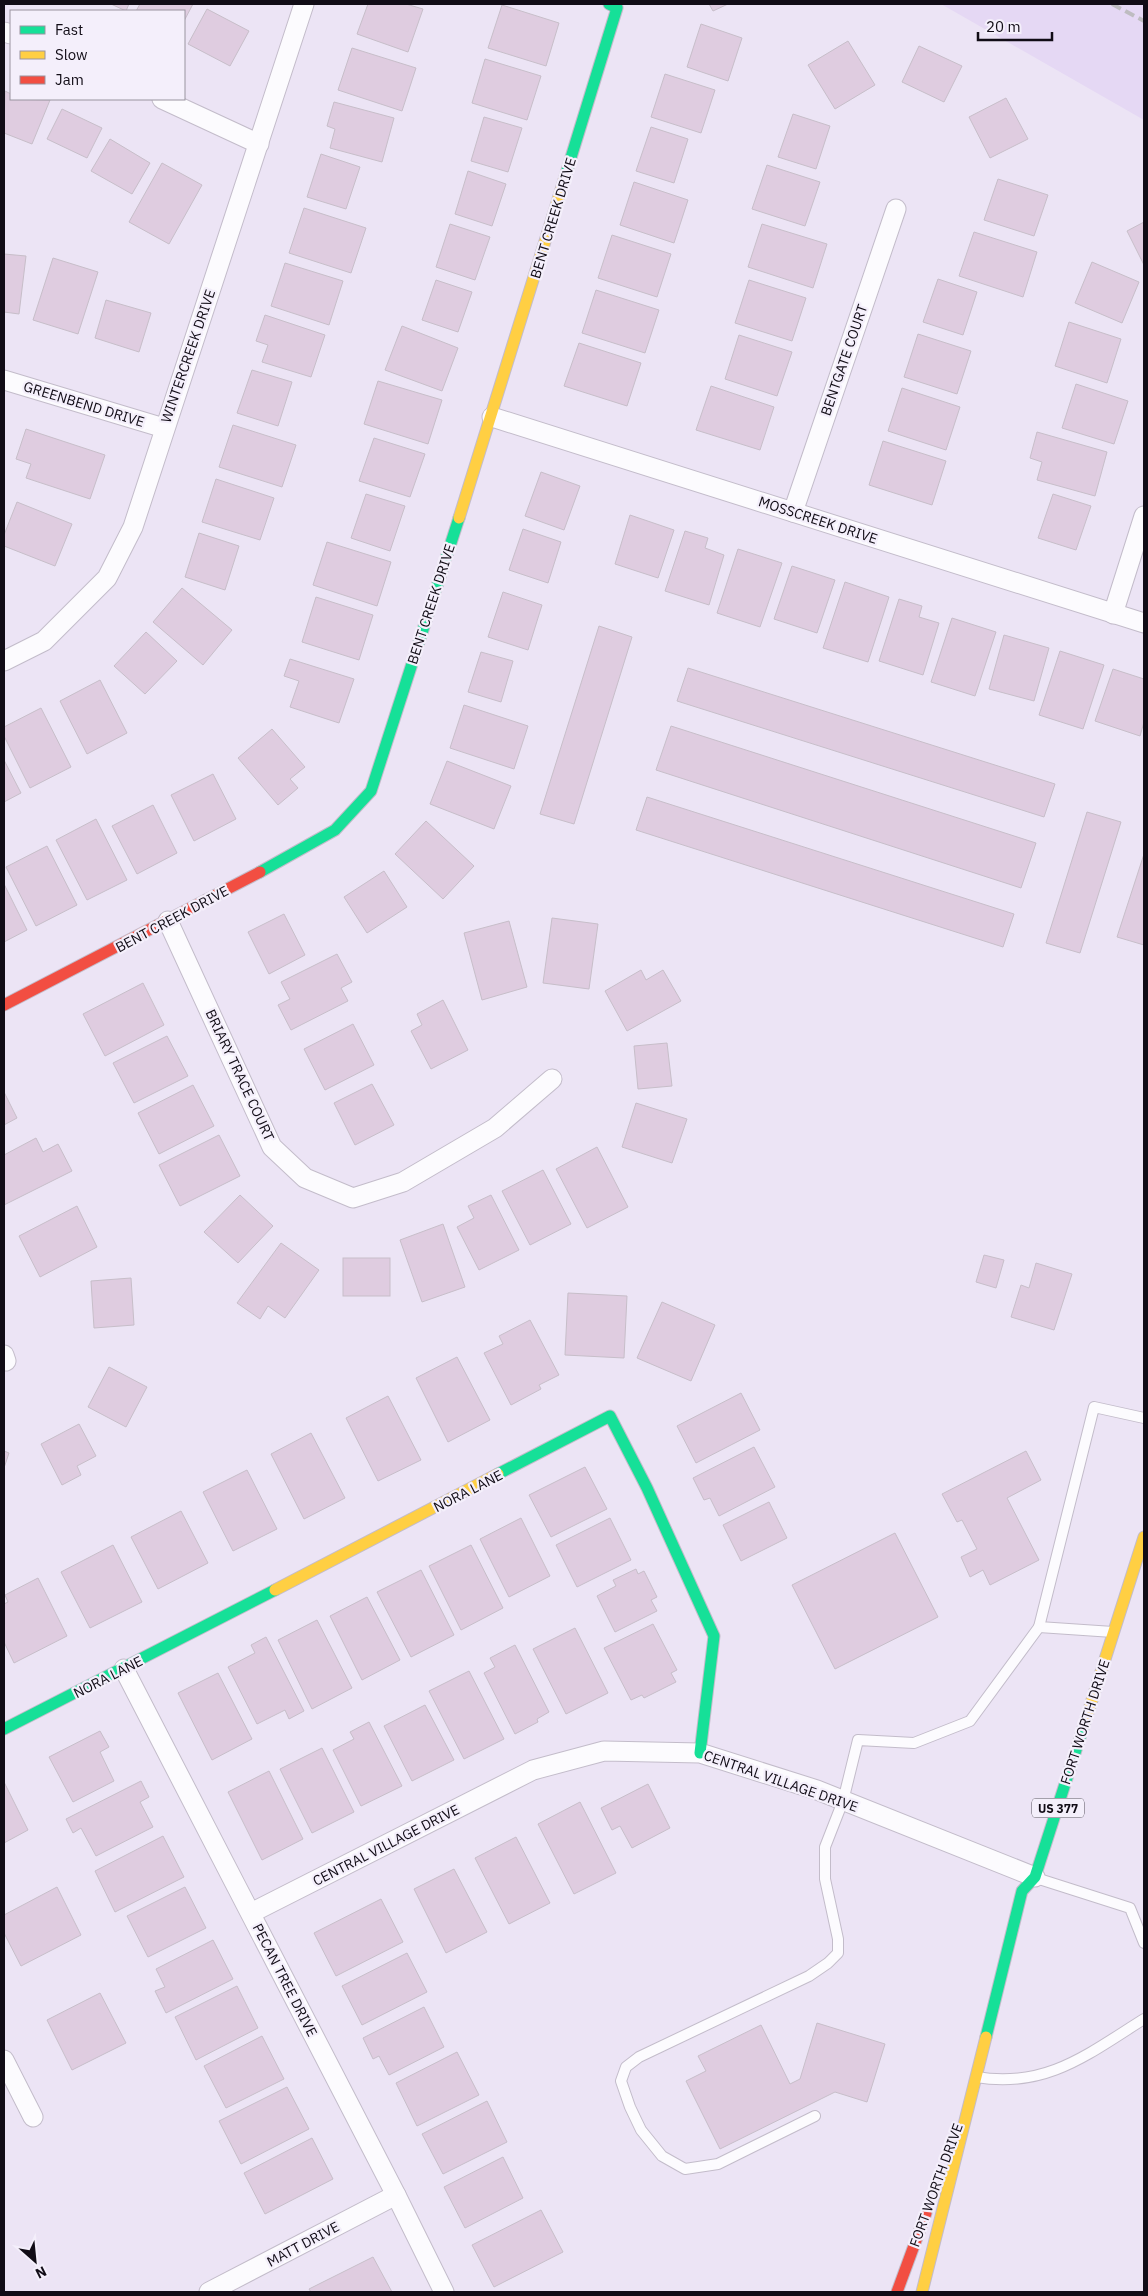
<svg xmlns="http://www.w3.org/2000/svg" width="1148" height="2296" font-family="'IBM Plex Sans',sans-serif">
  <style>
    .built { fill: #e5d8f4 }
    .building { fill: #dfcce0; stroke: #c7bec9 }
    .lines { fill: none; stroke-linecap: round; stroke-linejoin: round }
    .lane-casing { stroke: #c3bcca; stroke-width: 12 }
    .street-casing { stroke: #c3bcca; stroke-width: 21 }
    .fast-casing { stroke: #c3bcca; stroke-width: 13 }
    .slow-casing { stroke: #c3bcca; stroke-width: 13 }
    .jam-casing { stroke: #c3bcca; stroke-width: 13 }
    .lane { stroke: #fcfbfe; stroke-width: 10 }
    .street { stroke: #fcfbfe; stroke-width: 19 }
    .fast { stroke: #16e098; stroke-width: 11 }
    .slow { stroke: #ffcf43; stroke-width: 11 }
    .jam { stroke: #f24e42; stroke-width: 11 }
    .rail { stroke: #bebcc0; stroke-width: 4; stroke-dasharray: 10 5; stroke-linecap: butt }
    .labels { text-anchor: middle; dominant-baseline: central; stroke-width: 4.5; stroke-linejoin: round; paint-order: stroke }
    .shield { fill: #f4effb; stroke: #55505b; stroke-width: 1 }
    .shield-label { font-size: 12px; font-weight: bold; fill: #110c16 }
    .street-label { font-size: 14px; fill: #110c16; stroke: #f4effb }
  </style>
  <rect width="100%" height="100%" fill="#ece4f5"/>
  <path class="built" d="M941,4H1144V120Z"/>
  <g class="building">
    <path d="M111,4H129L126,11Z"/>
    <path d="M140,4H193L184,21V11H136Z"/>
    <path d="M368,4H406L423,9L408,52L357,34Z"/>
    <path d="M709,4H728L713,11Z"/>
    <path d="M502,5L559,23L546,66L488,48Z"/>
    <path d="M207,9L249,31L230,66L188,44Z"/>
    <path d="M701,24L742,38L728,81L687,67Z"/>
    <path d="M848,41L875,85L835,109L808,65Z"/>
    <path d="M919,46L962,66L944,102L902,82Z"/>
    <path d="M352,48L416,68L402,111L338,90Z"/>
    <path d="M485,59L541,76L527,120L472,103Z"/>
    <path d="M665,74L715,90L701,133L651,117Z"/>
    <path d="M5,91L11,94V99L50,100L32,144L4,133Z"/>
    <path d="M1006,98L1028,139L990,158L969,117Z"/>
    <path d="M334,102L394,118L382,162L330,148L335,129L327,126Z"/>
    <path d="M62,109L102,128L87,158L47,139Z"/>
    <path d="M793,114L830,126L816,169L778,157Z"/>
    <path d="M484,117L522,128L508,172L471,161Z"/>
    <path d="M651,127L688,139L674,183L636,171Z"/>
    <path d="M110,139L150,163L132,194L91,171Z"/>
    <path d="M321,154L360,167L346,209L307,197Z"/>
    <path d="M162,163L202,185L169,244L129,222Z"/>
    <path d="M767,165L820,182L805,226L752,209Z"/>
    <path d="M468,171L506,184L492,226L455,214Z"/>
    <path d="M998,179L1048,195L1034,236L984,220Z"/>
    <path d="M634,182L688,200L674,243L620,225Z"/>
    <path d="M304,208L366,228L351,273L289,253Z"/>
    <path d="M1144,222V265L1127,231Z"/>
    <path d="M450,224L490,237L475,280L436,267Z"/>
    <path d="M762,224L827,244L813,288L748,267Z"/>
    <path d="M974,232L1037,252L1023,297L959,276Z"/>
    <path d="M612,235L671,254L657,297L598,278Z"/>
    <path d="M4,254L26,256L19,314L4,312Z"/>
    <path d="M53,258L98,272L78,334L33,320Z"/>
    <path d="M1092,262L1139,282L1122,323L1075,303Z"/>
    <path d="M285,263L343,281L329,325L271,306Z"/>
    <path d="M938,279L977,292L963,335L923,322Z"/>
    <path d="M436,280L472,292L458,332L422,320Z"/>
    <path d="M749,280L806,298L792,341L735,323Z"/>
    <path d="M596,290L659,310L645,353L582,333Z"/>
    <path d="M106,300L151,313L139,352L95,338Z"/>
    <path d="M265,315L325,335L311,377L262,362L268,345L256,341Z"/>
    <path d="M1069,322L1121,339L1107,383L1055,366Z"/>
    <path d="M402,326L458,348L442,391L385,370Z"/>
    <path d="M918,334L971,351L957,394L904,377Z"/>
    <path d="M739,335L792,352L777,396L725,379Z"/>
    <path d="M579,343L641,363L627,406L564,386Z"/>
    <path d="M252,370L292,382L278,426L237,413Z"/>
    <path d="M378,381L442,400L428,444L364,424Z"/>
    <path d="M1076,384L1128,401L1114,444L1062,428Z"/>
    <path d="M711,386L774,407L760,450L696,430Z"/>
    <path d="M902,388L960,407L946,450L888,431Z"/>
    <path d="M233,425L296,445L282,487L219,467Z"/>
    <path d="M26,429L105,455L90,499L26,478L31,464L16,459Z"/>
    <path d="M1037,432L1107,452L1095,496L1037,480L1042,462L1030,458Z"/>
    <path d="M374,438L425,454L410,497L359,481Z"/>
    <path d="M883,441L946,461L932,505L869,485Z"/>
    <path d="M541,472L580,486L564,530L525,516Z"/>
    <path d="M216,479L274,498L260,540L202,522Z"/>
    <path d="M366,494L405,506L390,551L351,538Z"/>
    <path d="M1053,494L1091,506L1076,550L1038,538Z"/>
    <path d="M17,502L72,524L55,566L4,546V535Z"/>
    <path d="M630,515L674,530L658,578L615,564Z"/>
    <path d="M523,529L561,542L548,583L509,570Z"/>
    <path d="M685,531L708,538L705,548L724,555L709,605L665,591Z"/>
    <path d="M199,533L239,546L225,590L185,577Z"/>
    <path d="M327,542L391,562L377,606L313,585Z"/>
    <path d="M738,549L782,563L760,627L717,613Z"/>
    <path d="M792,566L835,580L817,633L774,619Z"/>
    <path d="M845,582L889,597L868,662L823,648Z"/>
    <path d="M182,588L232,630L203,665L153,622Z"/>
    <path d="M503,592L542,605L528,650L488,637Z"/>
    <path d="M316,597L373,615L359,660L302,642Z"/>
    <path d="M899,599L922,606L919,617L939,623L923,675L879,661Z"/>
    <path d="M952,618L996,632L975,696L931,682Z"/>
    <path d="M599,626L632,637L574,824L540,814Z"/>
    <path d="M146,632L177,661L145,694L114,666Z"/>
    <path d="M1004,635L1049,648L1034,701L989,689Z"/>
    <path d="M1060,651L1104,665L1083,729L1039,715Z"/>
    <path d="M481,652L513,661L501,702L468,692Z"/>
    <path d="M290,659L354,679L339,723L290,707L299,681L284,676Z"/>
    <path d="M688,668L1055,784L1044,817L677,701Z"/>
    <path d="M1113,669L1144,679V722L1140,736L1095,721Z"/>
    <path d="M100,680L127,733L87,754L60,701Z"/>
    <path d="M464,705L528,726L514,769L450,748Z"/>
    <path d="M41,708L71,767L30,788L4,736V727Z"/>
    <path d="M671,726L1036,843L1021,888L656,770Z"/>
    <path d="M272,729L305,767L290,779L298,788L278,805L238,758Z"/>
    <path d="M4,760L21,793L4,802Z"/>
    <path d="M447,761L511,786L494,829L430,804Z"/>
    <path d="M213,774L236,819L194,841L171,795Z"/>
    <path d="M647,797L1014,914L1003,947L636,830Z"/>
    <path d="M153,805L177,853L137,874L112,826Z"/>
    <path d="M1087,812L1121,822L1080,953L1046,943Z"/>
    <path d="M96,819L127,880L87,900L56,840Z"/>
    <path d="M426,821L474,866L443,899L395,854Z"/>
    <path d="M47,846L77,905L36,926L6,867Z"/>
    <path d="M1144,854V945L1117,937Z"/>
    <path d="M384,871L407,907L367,933L344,897Z"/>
    <path d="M4,884L27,930L4,942Z"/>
    <path d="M284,914L305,955L269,974L248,932Z"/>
    <path d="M552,918L598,924L589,989L543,983Z"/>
    <path d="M509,921L527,987L482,1000L464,933Z"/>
    <path d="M337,954L352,982L341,988L348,1001L291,1030L278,1005L290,999L281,982Z"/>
    <path d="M641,970L646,980L663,970L681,1001L627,1031L605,991Z"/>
    <path d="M143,983L164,1025L105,1056L83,1014Z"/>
    <path d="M443,1000L468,1050L431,1069L411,1031L422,1025L417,1014Z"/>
    <path d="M353,1024L374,1065L325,1090L304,1049Z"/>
    <path d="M167,1036L188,1076L134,1103L113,1063Z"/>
    <path d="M667,1043L672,1086L638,1089L634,1046Z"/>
    <path d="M372,1084L394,1125L355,1145L334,1103Z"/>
    <path d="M193,1085L214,1126L159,1154L138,1113Z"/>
    <path d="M4,1092L17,1118L4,1125Z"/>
    <path d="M636,1103L687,1119L672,1163L622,1147Z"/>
    <path d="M219,1135L240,1176L180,1206L159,1165Z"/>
    <path d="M36,1138L43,1152L58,1144L72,1171L4,1205V1155Z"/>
    <path d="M597,1147L628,1207L587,1228L556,1169Z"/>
    <path d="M543,1170L571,1224L530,1245L502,1191Z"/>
    <path d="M240,1195L273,1226L238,1263L204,1232Z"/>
    <path d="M491,1195L519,1250L479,1270L457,1227L474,1218L468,1206Z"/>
    <path d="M77,1206L97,1247L40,1277L19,1236Z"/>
    <path d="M443,1224L465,1287L422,1302L400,1240Z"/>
    <path d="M281,1243L319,1270L285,1318L268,1306L260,1319L237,1303Z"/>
    <path d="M984,1255L1004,1260L996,1288L976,1282Z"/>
    <rect x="343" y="1258" width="47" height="38"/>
    <path d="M1036,1263L1072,1274L1054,1330L1011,1317L1021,1285L1029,1288Z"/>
    <path d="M131,1278L134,1325L94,1328L91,1281Z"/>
    <path d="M568,1293L627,1296L624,1358L565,1355Z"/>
    <path d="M662,1302L715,1325L691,1381L637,1358Z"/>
    <path d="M530,1320L559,1375L539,1385L541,1389L511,1405L484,1353L503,1344L499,1336Z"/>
    <path d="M457,1357L490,1420L448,1442L416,1378Z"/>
    <path d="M109,1367L147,1387L126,1427L88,1407Z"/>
    <path d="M741,1393L760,1430L696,1463L677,1426Z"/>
    <path d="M388,1396L421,1460L378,1481L346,1418Z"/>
    <path d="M79,1424L96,1456L77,1466L81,1475L62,1485L41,1444Z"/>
    <path d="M311,1433L345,1498L304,1519L271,1454Z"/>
    <path d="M754,1447L775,1487L719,1516L710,1498L704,1500L693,1478Z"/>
    <path d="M4,1451L9,1453L4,1468Z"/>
    <path d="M1026,1451L1041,1480L1007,1498L1039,1560L990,1585L983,1570L970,1577L961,1557L977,1549L962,1520L957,1522L942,1494Z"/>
    <path d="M585,1467L607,1509L551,1537L529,1495Z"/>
    <path d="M247,1470L277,1529L233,1551L203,1492Z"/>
    <path d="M769,1502L787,1538L741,1561L723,1525Z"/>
    <path d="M181,1511L208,1563L158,1589L131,1537Z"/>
    <path d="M521,1518L550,1576L509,1597L480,1539Z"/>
    <path d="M610,1518L631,1560L577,1587L556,1545Z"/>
    <path d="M895,1533L938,1617L835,1669L792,1585Z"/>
    <path d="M113,1545L142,1602L90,1628L61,1572Z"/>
    <path d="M471,1545L503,1608L461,1630L429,1566Z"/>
    <path d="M636,1569L638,1574L644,1571L657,1597L651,1600L657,1611L615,1632L597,1596L616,1586L613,1580Z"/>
    <path d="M421,1570L454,1635L411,1657L377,1592Z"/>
    <path d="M38,1578L67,1636L14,1663L4,1642V1604L8,1602L5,1595Z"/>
    <path d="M367,1597L400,1660L362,1680L330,1616Z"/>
    <path d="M317,1620L352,1688L312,1709L278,1640Z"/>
    <path d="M653,1624L677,1670L671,1673L676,1682L644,1698L642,1695L631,1700L604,1648Z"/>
    <path d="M575,1628L608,1693L566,1714L533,1649Z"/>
    <path d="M266,1637L304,1711L289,1719L285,1710L257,1724L228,1667L255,1653L251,1645Z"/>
    <path d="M515,1645L549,1712L537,1719L538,1722L515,1734L484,1673L495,1667L490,1658Z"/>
    <path d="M469,1671L504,1739L464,1759L429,1691Z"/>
    <path d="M218,1673L252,1739L212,1760L178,1693Z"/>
    <path d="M425,1705L454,1760L412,1781L384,1726Z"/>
    <path d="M369,1722L402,1786L361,1806L333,1750L354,1739L350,1732Z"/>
    <path d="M100,1731L109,1747L100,1752L114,1781L73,1802L49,1757Z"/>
    <path d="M322,1748L354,1812L312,1833L280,1769Z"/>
    <path d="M269,1771L303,1839L262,1860L228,1792Z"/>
    <path d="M141,1781L149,1797L140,1802L153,1827L96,1856L81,1828L73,1833L66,1819Z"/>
    <path d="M4,1782L28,1830L4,1843Z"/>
    <path d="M648,1784L670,1828L632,1848L620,1826L612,1830L601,1808Z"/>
    <path d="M580,1802L616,1873L574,1894L538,1824Z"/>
    <path d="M163,1836L184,1877L115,1912L95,1871Z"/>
    <path d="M516,1837L550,1903L509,1924L475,1858Z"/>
    <path d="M454,1869L487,1932L446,1953L414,1889Z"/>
    <path d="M57,1887L81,1935L21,1966L4,1933V1915Z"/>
    <path d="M185,1887L206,1928L148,1957L127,1916Z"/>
    <path d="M381,1899L403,1942L336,1976L314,1933Z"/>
    <path d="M213,1940L233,1979L166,2013L155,1991L165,1987L156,1969Z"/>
    <path d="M407,1953L427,1992L362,2025L342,1986Z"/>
    <path d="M237,1986L258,2028L196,2060L175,2017Z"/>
    <path d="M100,1993L126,2043L72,2070L47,2020Z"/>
    <path d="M424,2007L444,2047L389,2075L379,2056L373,2059L363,2038Z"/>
    <path d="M817,2023L885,2044L867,2102L835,2092L720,2149L686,2081L706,2071L698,2056L761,2025L790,2084L800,2079Z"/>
    <path d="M262,2036L284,2079L226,2108L204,2066Z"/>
    <path d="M457,2052L479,2095L417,2126L396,2083Z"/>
    <path d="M287,2087L309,2129L241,2164L219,2121Z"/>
    <path d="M487,2101L507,2142L443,2174L422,2134Z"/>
    <path d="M312,2138L333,2179L265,2214L244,2173Z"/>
    <path d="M503,2157L523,2198L465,2228L444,2187Z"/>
    <path d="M541,2210L563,2252L494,2287L472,2245Z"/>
    <path d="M373,2257L392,2292H311L309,2289Z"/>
  </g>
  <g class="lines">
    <g class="lane-casing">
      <g id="lane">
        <path d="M1113,1632L1039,1627L1094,1407L1144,1418"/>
        <path d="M1036,1878L1130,1908L1144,1943"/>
        <path d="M976,2077C1046,2089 1088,2054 1144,2019"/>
        <path d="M815,2116L718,2164L685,2169L662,2156L641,2130L630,2107L621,2081L626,2067L639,2057L809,1976L828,1963L838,1953V1939L825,1879V1847L843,1801L858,1740L914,1743L970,1721L1039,1627"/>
      </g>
    </g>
    <g class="street-casing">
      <g id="street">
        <path d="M4,32L11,34"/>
        <path d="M162,99L259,144"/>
        <path d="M4,380L164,428"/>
        <path d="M492,417L1144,623"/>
        <path d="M793,512L896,209"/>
        <path d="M1113,614L1144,516"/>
        <path d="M4,661L44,641L107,578L133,527L304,4"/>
        <path d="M168,921L272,1147L305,1178L353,1198L403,1182L495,1128L552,1079"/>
        <path d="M4,1355L6,1361"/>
        <path d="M124,1669L396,2195L444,2292"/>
        <path d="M251,1913L533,1770L604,1751L700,1753L817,1790L1035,1877"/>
        <path d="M4,2060L33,2117"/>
        <path d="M209,2292L396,2195"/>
      </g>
    </g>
    <g class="fast-casing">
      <g id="fast">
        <path d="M565,177L617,8L609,4"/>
        <path d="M260,872L335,830L371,791L459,518"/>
        <path d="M498,1474L610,1416L647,1488L714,1636L700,1753"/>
        <path d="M4,1729L275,1590"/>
        <path d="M986,2037L1022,1891L1035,1877L1085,1722"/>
      </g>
    </g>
    <g class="slow-casing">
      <g id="slow">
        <path d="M459,518L565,177"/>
        <path d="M275,1590L498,1474"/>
        <path d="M1085,1722L1144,1537"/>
        <path d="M922,2292L986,2037"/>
      </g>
    </g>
    <g class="jam-casing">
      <g id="jam">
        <path d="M4,1005L260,872"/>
        <path d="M897,2292L926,2213"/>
      </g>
    </g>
    <use href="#lane" class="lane"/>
    <use href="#street" class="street"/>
    <use href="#fast" class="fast"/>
    <use href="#slow" class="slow"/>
    <use href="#jam" class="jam"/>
    <path class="rail" d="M1112,4L1144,21"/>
  </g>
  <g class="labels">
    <rect class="shield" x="1032" y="1798.5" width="52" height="19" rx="4"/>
    <g class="shield-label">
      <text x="1058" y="1808">US 377</text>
    </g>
    <g class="street-label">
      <text transform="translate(553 218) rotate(-73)">BENT CREEK DRIVE</text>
      <text transform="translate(188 356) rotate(-71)">WINTERCREEK DRIVE</text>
      <text transform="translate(844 360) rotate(-71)">BENTGATE COURT</text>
      <text transform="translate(84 404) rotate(17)">GREENBEND DRIVE</text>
      <text transform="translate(818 520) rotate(18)">MOSSCREEK DRIVE</text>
      <text transform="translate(431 604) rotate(-72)">BENT CREEK DRIVE</text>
      <text transform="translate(172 919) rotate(-28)">BENT CREEK DRIVE</text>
      <text transform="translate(240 1075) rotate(65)">BRIARY TRACE COURT</text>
      <text transform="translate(468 1491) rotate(-27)">NORA LANE</text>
      <text transform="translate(108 1677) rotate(-27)">NORA LANE</text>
      <text transform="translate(1085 1722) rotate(-72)">FORT WORTH DRIVE</text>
      <text transform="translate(781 1781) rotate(19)">CENTRAL VILLAGE DRIVE</text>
      <text transform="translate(386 1845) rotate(-27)">CENTRAL VILLAGE DRIVE</text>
      <text transform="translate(285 1980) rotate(63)">PECAN TREE DRIVE</text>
      <text transform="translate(936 2185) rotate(-70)">FORT WORTH DRIVE</text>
      <text transform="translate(303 2244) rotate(-28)">MATT DRIVE</text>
    </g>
  </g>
  <rect width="1148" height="2296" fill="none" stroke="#110c16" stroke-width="10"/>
  <rect x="10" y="10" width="175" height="90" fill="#f4effb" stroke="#99949f"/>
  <rect x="20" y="26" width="25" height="8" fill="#16e098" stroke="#99949f"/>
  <text x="55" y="35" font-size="15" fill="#110c16">Fast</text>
  <rect x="20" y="51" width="25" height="8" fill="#ffcf43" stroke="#99949f"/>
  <text x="55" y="60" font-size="15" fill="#110c16">Slow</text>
  <rect x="20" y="76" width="25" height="8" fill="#f24e42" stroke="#99949f"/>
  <text x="55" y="85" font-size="15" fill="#110c16">Jam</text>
  <g transform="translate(35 2261) rotate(153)" stroke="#f4effb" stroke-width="4" paint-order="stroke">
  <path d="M0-4L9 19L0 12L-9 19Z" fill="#110c16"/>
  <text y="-8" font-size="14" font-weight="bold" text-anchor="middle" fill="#110c16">N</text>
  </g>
  <path d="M978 32v8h74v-8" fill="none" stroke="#110c16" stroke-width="2.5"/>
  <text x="986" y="32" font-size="15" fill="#110c16" stroke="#f4effb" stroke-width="4" paint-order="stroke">20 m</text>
</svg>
